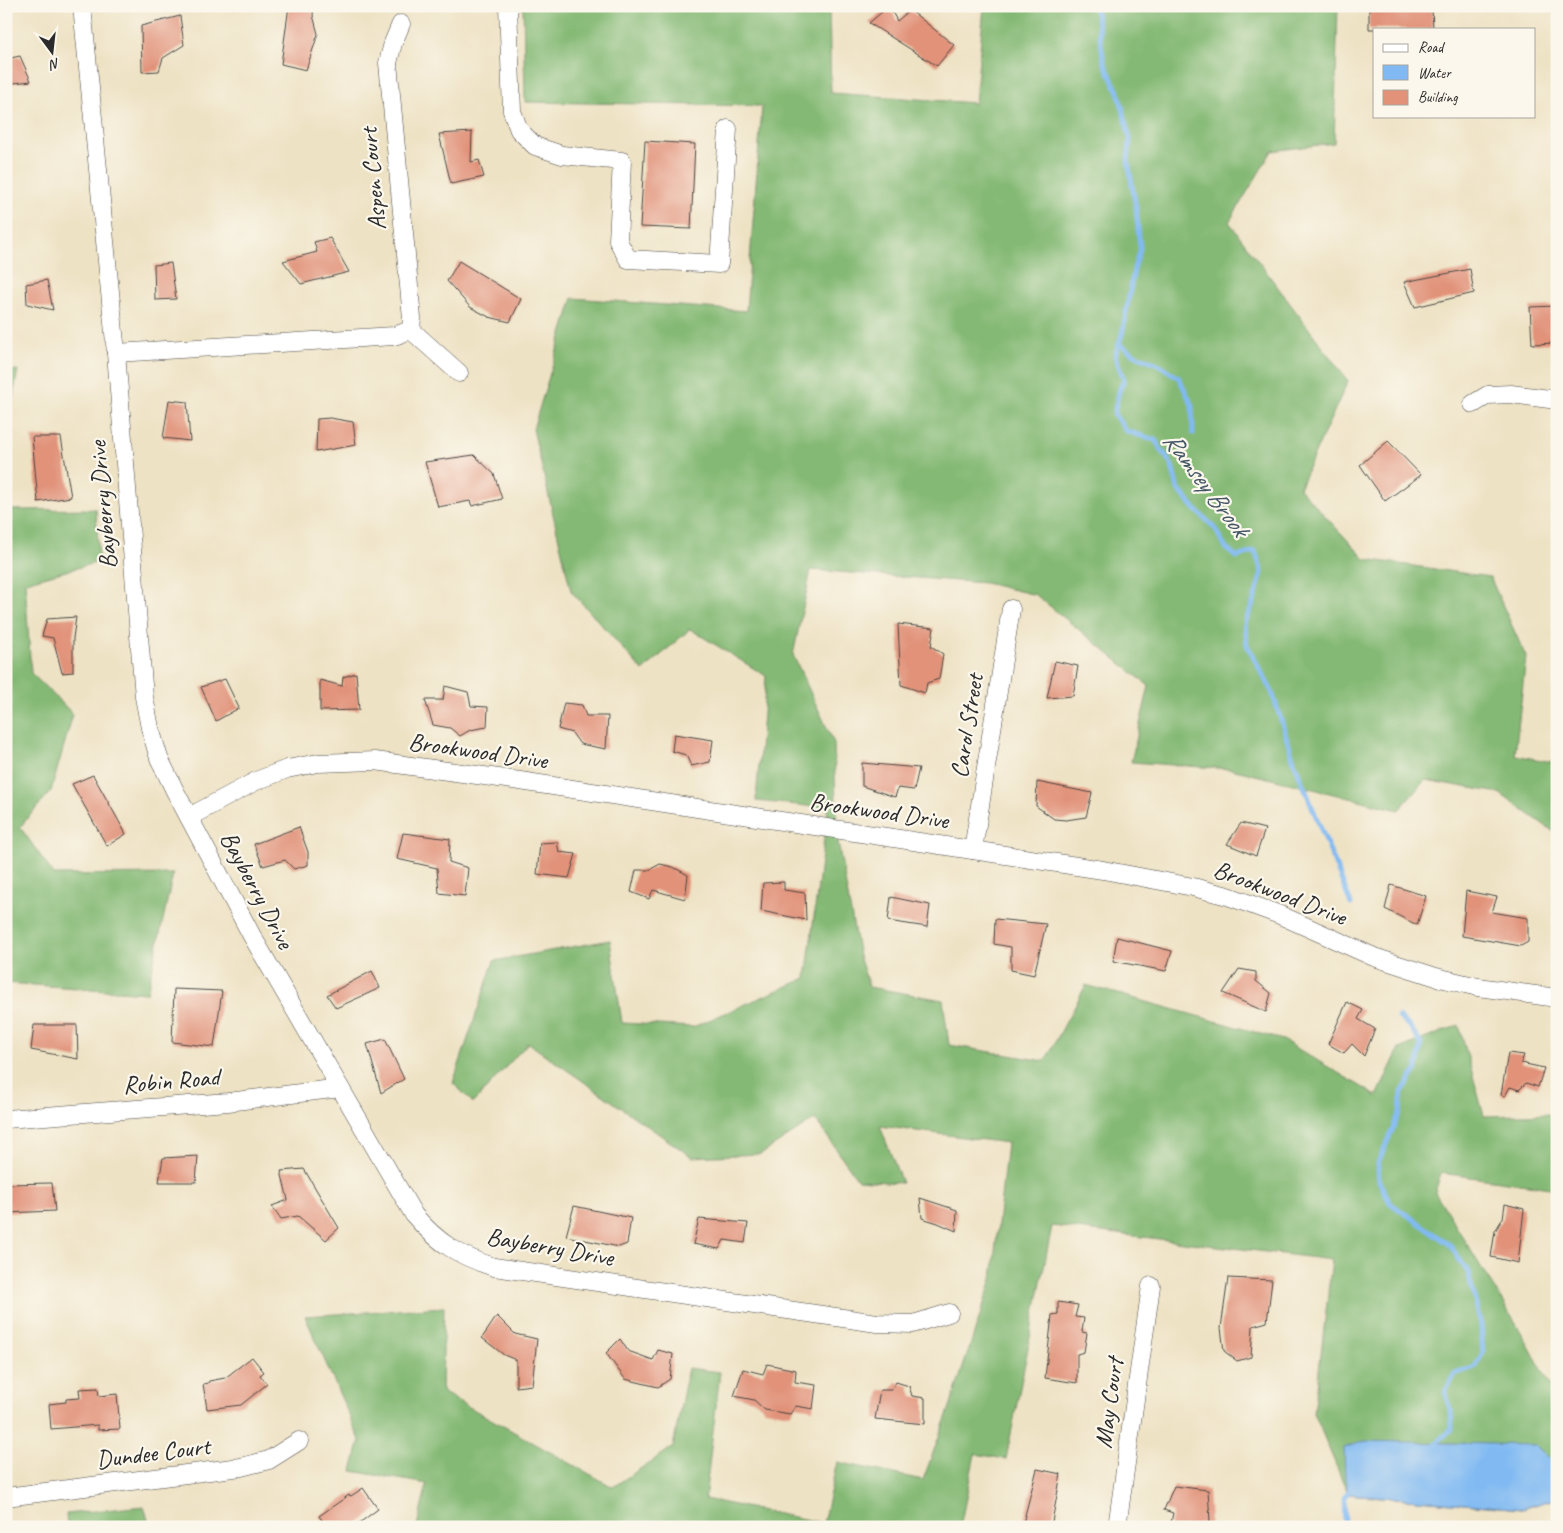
<svg xmlns="http://www.w3.org/2000/svg" width="1563" height="1533" font-family="Caveat,sans-serif">
  <style>
    .forest { fill: #84b975; stroke: #587250 }
    .water { fill: #81baf2; stroke: #56728e }
    .lines { fill: none; stroke-linecap: round; stroke-linejoin: round }
    .stream { stroke: #81baf2; stroke-width: 5 }
    .building { fill: #e19279 }
    .minor-casing { stroke: #484642; stroke-width: 19 }
    .minor { stroke: #fff; stroke-width: 18 }
    .labels { text-anchor: middle; dominant-baseline: central; stroke-width: 4.5; stroke-linejoin: round; paint-order: stroke }
    .street-label { font-size: 25px; fill: #2b2b2b; stroke: #fbf7ec }
    .water-label { font-size: 26px; font-style: italic; fill: #455667; stroke: #fbf7ec }
  </style>
  <rect width="100%" height="100%" fill="#fbf7ec"/>
  <filter id="ink" filterUnits="userSpaceOnUse"><feTurbulence type="fractalNoise" baseFrequency=".02" numOctaves="2"/><feDisplacementMap in="SourceGraphic" scale="10" xChannelSelector="R" yChannelSelector="G"/><feConvolveMatrix kernelMatrix="1 2 1 2 8 2 1 2 1" color-interpolation-filters="sRGB"/></filter>
  <filter id="wash" filterUnits="userSpaceOnUse"><feTurbulence type="fractalNoise" baseFrequency=".0096" numOctaves="4" result="noise"/><feDisplacementMap in="SourceGraphic" scale="20" xChannelSelector="R" yChannelSelector="G"/><feGaussianBlur stdDeviation="1.12" result="paint"/><feColorMatrix in="noise" values="0 0 0 0 0 0 0 0 0 0 0 0 0 0 0 0 0 1.4 0 .05"/><feComposite in="paint" operator="in"/></filter>
  <g filter="url(#wash)">
    <rect width="100%" height="100%" fill="#eee2c4"/>
    <g class="forest">
      <path d="M523,6H829L831,93L975,103L984,6H1338L1334,143L1272,151L1229,222L1348,381L1299,488L1365,559L1490,577L1526,657L1515,755L1557,763V834L1499,793L1425,780L1399,810L1231,769L1131,762L1149,686L1036,595L985,583L811,570L793,655L834,743L837,837L859,956L869,987L943,1000L949,1045L1045,1061L1086,985L1283,1040L1377,1096L1399,1049L1459,1025L1484,1116L1557,1114V1189L1441,1173L1435,1192L1524,1337L1557,1397V1498L1522,1509L1348,1494L1314,1413L1332,1260L1052,1226L1006,1459L975,1454L960,1527H417L427,1484L352,1471L360,1440L305,1316L444,1307L442,1392L613,1487L673,1447L688,1368L720,1372L705,1499L823,1523L837,1462L923,1480L950,1407L992,1279L1007,1143L880,1126L902,1183L858,1180L815,1119L761,1154L692,1157L528,1043L473,1103L453,1083L494,961L610,940L622,1023L693,1027L806,978L828,808L756,801L766,676L690,629L643,671L571,591L533,429L573,298L746,311L762,106L525,102Z"/>
      <path d="M18,370L6,433V371Z"/>
      <path d="M6,492L11,510L96,509L99,562L25,582L31,673L73,714L51,791L20,827L54,875L173,874L147,993L6,983Z"/>
      <path d="M144,1506L150,1527H67L66,1514Z"/>
    </g>
    <path class="water" d="M1365,1441L1535,1445L1557,1465V1498L1522,1509L1348,1494L1345,1479L1344,1448Z"/>
    <g class="lines">
      <g class="stream">
        <path d="M1095,6L1104,62L1119,94L1130,139L1128,161L1136,208L1140,248L1134,269L1122,334L1115,356L1124,380L1119,391L1114,414L1126,431L1155,440L1172,466L1178,489L1196,510L1215,528L1225,547L1237,557L1255,551L1262,572L1254,601L1245,623L1247,645L1272,692L1295,764L1351,904"/>
        <path d="M1119,344L1136,355L1158,364L1179,378L1192,405L1193,433"/>
        <path d="M1399,1017L1411,1028L1421,1044L1417,1069L1402,1092L1400,1112L1378,1163L1379,1181L1390,1203L1449,1244L1468,1272L1481,1325L1483,1353L1475,1367L1455,1374L1445,1392L1451,1409L1452,1429L1432,1447"/>
        <path d="M1345,1527L1344,1498L1351,1488"/>
      </g>
    </g>
    <g id="blocks">
      <g class="building">
        <path d="M289,6H314L313,15L318,34L306,70L281,64Z"/>
        <path d="M889,6L897,21L910,10L954,45L937,66L869,23Z"/>
        <path d="M1369,6L1432,7L1433,29H1369Z"/>
        <path d="M180,16L184,45L163,58L159,71L142,72L141,26Z"/>
        <path d="M20,56L31,81L6,84V59Z"/>
        <path d="M472,132L471,162L479,160L484,177L451,184L439,134Z"/>
        <path d="M645,141L695,144L691,229L640,227Z"/>
        <path d="M330,238L349,272L301,284L283,261L317,252L314,242Z"/>
        <path d="M459,261L521,299L510,322L489,317L470,307L447,281Z"/>
        <path d="M171,263L176,299L155,300L154,265Z"/>
        <path d="M1470,269L1474,293L1415,307L1404,282Z"/>
        <path d="M47,280L53,310L27,304L26,284Z"/>
        <path d="M1557,306V343L1532,344L1530,307Z"/>
        <path d="M169,400L187,402L190,441L163,438Z"/>
        <path d="M330,418L353,422L356,445L316,452L317,419Z"/>
        <path d="M32,437H61L71,497L38,502Z"/>
        <path d="M1388,441L1421,475L1385,501L1360,465Z"/>
        <path d="M474,455L494,474L502,499L472,506L470,501L438,507L425,462Z"/>
        <path d="M76,617L73,638V672L62,673L53,638L42,636L47,619Z"/>
        <path d="M898,624L934,628L931,646L943,654L939,679L927,683L925,693L901,685Z"/>
        <path d="M1055,661L1078,666L1073,696L1047,698Z"/>
        <path d="M356,673L359,710L320,711V680L342,686L343,677Z"/>
        <path d="M225,679L239,708L216,721L201,687Z"/>
        <path d="M445,686L468,692L471,706L488,707L487,727L470,730L460,736L450,728L433,725L425,700H443Z"/>
        <path d="M564,703L582,705L586,716H608L606,749L580,744L572,733L558,729Z"/>
        <path d="M674,734L713,740L710,762L691,766L686,755L672,751Z"/>
        <path d="M862,763L919,768L914,790L898,788L895,797L862,786Z"/>
        <path d="M93,775L126,834L107,846L72,784Z"/>
        <path d="M1037,782L1092,793L1086,817L1066,820L1054,819L1036,806Z"/>
        <path d="M1241,823L1265,829L1256,856L1227,844Z"/>
        <path d="M299,827L308,852V865L294,869L285,860L263,866L254,844Z"/>
        <path d="M403,833L450,839L449,862L468,868L465,896L439,893L437,868L397,859Z"/>
        <path d="M557,842L559,852L576,854L569,878L537,874L540,843Z"/>
        <path d="M660,864L673,867L688,875L685,899L653,890L649,899L631,892L636,870H649Z"/>
        <path d="M784,882V890L805,893L806,920L761,911L763,883Z"/>
        <path d="M1391,885L1426,896L1417,925L1385,909Z"/>
        <path d="M1466,891L1497,897L1492,912L1528,918V942L1521,946L1462,936Z"/>
        <path d="M891,897L930,905L927,927L888,921Z"/>
        <path d="M995,919L1046,924L1034,975L1011,970V947L994,944Z"/>
        <path d="M1117,937L1172,951L1166,971L1113,961Z"/>
        <path d="M1239,969L1256,972V981L1271,993L1266,1012L1223,993Z"/>
        <path d="M372,971L380,988L336,1008L327,995Z"/>
        <path d="M174,989L222,991L214,1047L172,1042Z"/>
        <path d="M1347,1002L1363,1010L1358,1019L1375,1029L1364,1056L1352,1044L1344,1053L1328,1044Z"/>
        <path d="M34,1025H77L78,1059L31,1050Z"/>
        <path d="M385,1039L404,1079L381,1093L367,1044Z"/>
        <path d="M1508,1053L1524,1055L1521,1063L1544,1068L1538,1087L1526,1083L1519,1090L1510,1087L1505,1096L1501,1095Z"/>
        <path d="M198,1156L196,1182H159L163,1158Z"/>
        <path d="M304,1169L339,1228L326,1240L298,1216L281,1219L272,1206L288,1200L281,1171Z"/>
        <path d="M52,1183L55,1211L6,1213V1184Z"/>
        <path d="M920,1198L957,1210L956,1231L938,1223L922,1218Z"/>
        <path d="M1505,1204L1524,1209L1518,1263L1491,1257L1495,1231L1503,1218Z"/>
        <path d="M574,1206L631,1218L627,1244L619,1247L566,1236Z"/>
        <path d="M699,1219L748,1223L745,1243L724,1240L719,1249L693,1244Z"/>
        <path d="M1228,1278L1272,1280L1267,1322L1253,1326L1251,1357L1237,1361L1224,1351L1221,1328Z"/>
        <path d="M1058,1302L1078,1305L1075,1317L1084,1318L1082,1332L1087,1333L1084,1352L1077,1354V1383L1045,1378L1052,1315L1058,1314Z"/>
        <path d="M497,1316L515,1334L537,1339L532,1385L516,1387V1360L504,1355L482,1338Z"/>
        <path d="M620,1339L628,1351L653,1360L658,1350L673,1354L670,1379L658,1387L625,1379L606,1353Z"/>
        <path d="M252,1357L264,1372L260,1375L267,1384L241,1405L207,1409L203,1384L208,1383L209,1381L225,1378Z"/>
        <path d="M767,1364L796,1370L795,1382L816,1385L813,1409L796,1406L790,1414L765,1410L754,1400L734,1396L743,1369L763,1374Z"/>
        <path d="M896,1382L909,1386L912,1396L925,1398V1424L875,1419L880,1390H891Z"/>
        <path d="M98,1388L99,1396L117,1394L120,1429L98,1430V1425L51,1429L49,1404L66,1402V1399L80,1398L79,1389Z"/>
        <path d="M1037,1469L1061,1474L1051,1527H1022Z"/>
        <path d="M1174,1486L1208,1490L1210,1521L1208,1527H1170L1173,1513L1164,1510Z"/>
        <path d="M363,1488L378,1509L354,1527H327L319,1516L349,1495L351,1496Z"/>
      </g>
    </g>
  </g>
  <g filter="url(#ink)">
    <use href="#blocks" fill-opacity="0" stroke="#484642" stroke-width="1"/>
    <g class="lines">
      <g class="minor-casing">
        <g id="minor">
          <path d="M82,6L116,353L144,697L150,728L159,758L175,791L252,936L414,1215C438,1243 459,1256 494,1267L877,1323L913,1324L949,1313"/>
          <path d="M508,6L512,111L519,130L535,146L562,155L622,161L618,241L628,259L719,264L728,129"/>
          <path d="M401,24L393,43L388,63L412,318L411,330"/>
          <path d="M116,353L394,336L411,330L459,373"/>
          <path d="M1473,404L1488,395L1511,394L1557,400"/>
          <path d="M189,817L256,781L287,769L318,763L375,761L520,781L1103,870L1193,887L1228,896L1280,915L1374,957L1436,977L1478,987L1557,998"/>
          <path d="M973,850L1011,609"/>
          <path d="M6,1119L228,1102L340,1088"/>
          <path d="M6,1497L241,1467L269,1460L299,1441"/>
          <path d="M1117,1527L1151,1286"/>
        </g>
      </g>
      <use href="#minor" class="minor"/>
    </g>
  </g>
  <g class="labels">
    <g class="street-label">
      <text transform="translate(373 179) rotate(-95)">Aspen Court</text>
      <text transform="translate(103 505) rotate(-95)">Bayberry Drive</text>
      <text transform="translate(967 726) rotate(-81)">Carol Street</text>
      <text transform="translate(478 751) rotate(8)">Brookwood Drive</text>
      <text transform="translate(879 811) rotate(8)">Brookwood Drive</text>
      <text transform="translate(257 890) rotate(62)">Bayberry Drive</text>
      <text transform="translate(1280 893) rotate(21)">Brookwood Drive</text>
      <text transform="translate(171 1081) rotate(-5)">Robin Road</text>
      <text transform="translate(550 1247) rotate(10)">Bayberry Drive</text>
      <text transform="translate(1109 1403) rotate(-82)">May Court</text>
      <text transform="translate(153 1453) rotate(-7)">Dundee Court</text>
    </g>
    <g class="water-label">
      <text transform="translate(1206 484) rotate(53)">Ramsey Brook</text>
    </g>
  </g>
  <rect width="1563" height="1533" fill="none" stroke="#fbf7ec" stroke-width="25"/>
  <rect x="1373" y="28" width="162" height="90" fill="#fbf7ec" stroke="#a8a59f"/>
  <rect x="1383" y="44" width="25" height="8" fill="#ffffff" stroke="#a8a59f"/>
  <text x="1418" y="52" font-size="15" fill="#2b2b2b">Road</text>
  <rect x="1383" y="65" width="25" height="15" fill="#81baf2" stroke="#a8a59f"/>
  <text x="1418" y="78" font-size="15" fill="#2b2b2b">Water</text>
  <rect x="1383" y="90" width="25" height="15" fill="#e19279" stroke="#a8a59f"/>
  <text x="1418" y="102" font-size="15" fill="#2b2b2b">Building</text>
  <g transform="translate(52 52) rotate(165)" stroke="#fbf7ec" stroke-width="4" paint-order="stroke">
  <path d="M0-4L9 19L0 12L-9 19Z" fill="#2b2b2b"/>
  <text y="-8" font-size="14" font-weight="bold" text-anchor="middle" fill="#2b2b2b">N</text>
  </g>
</svg>
